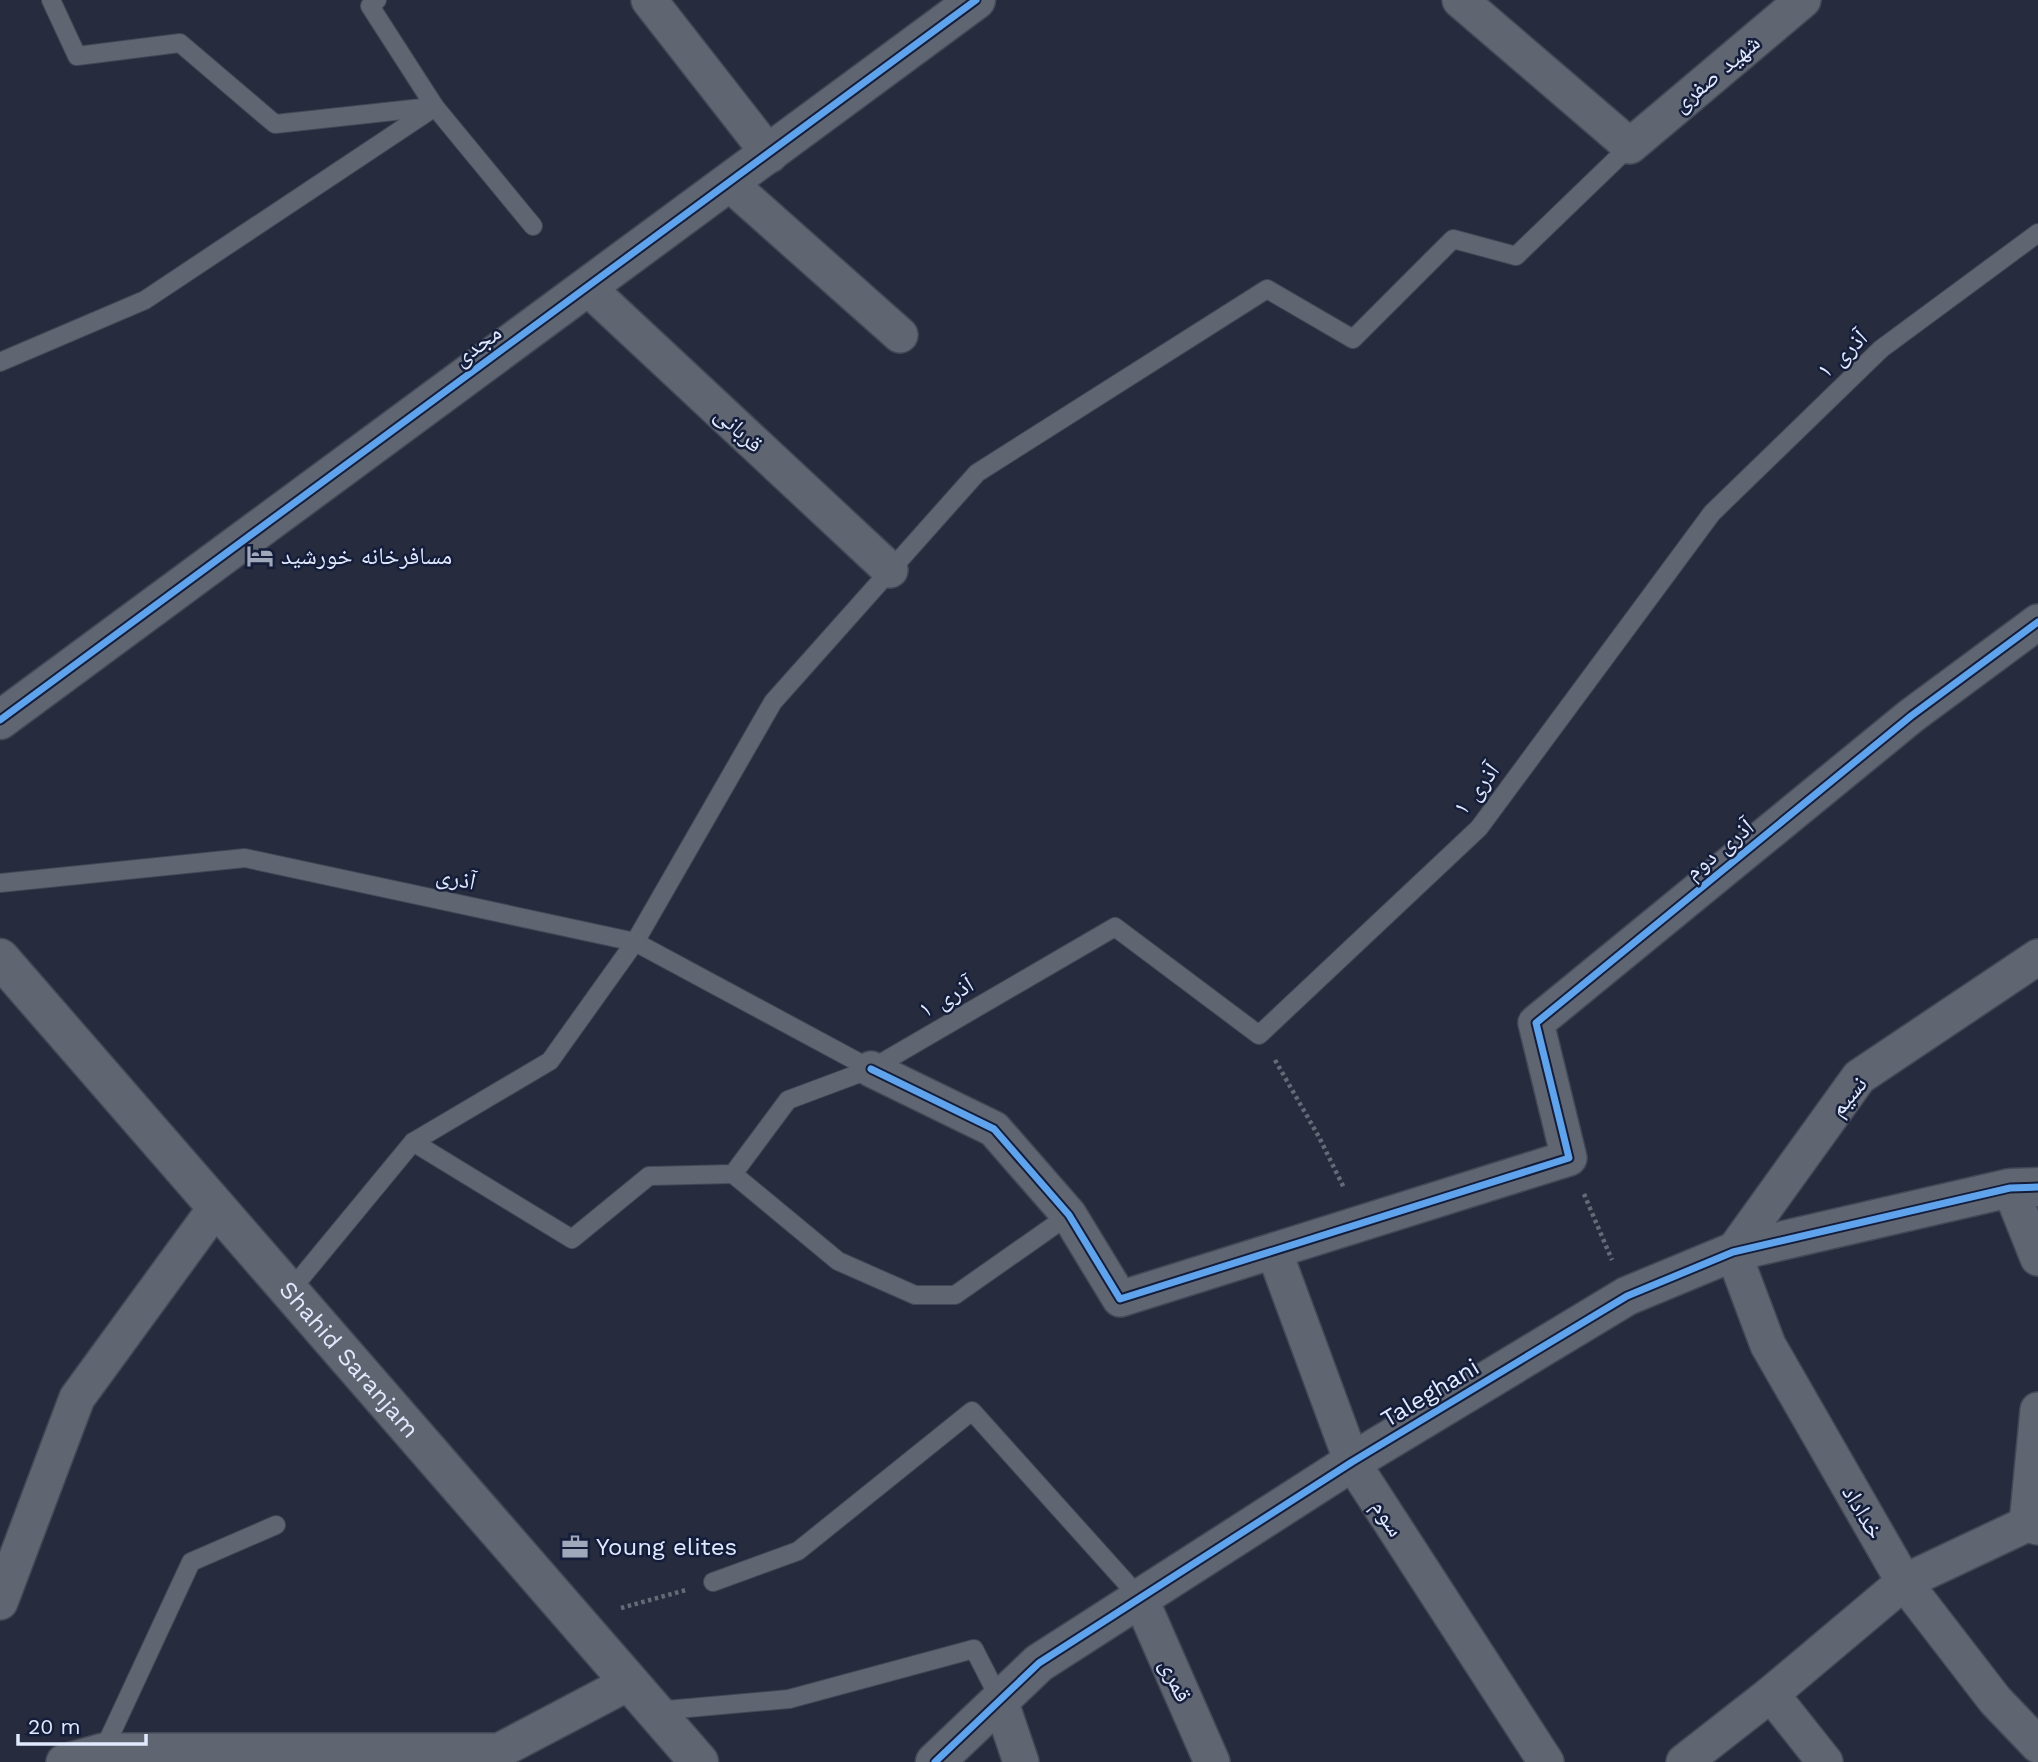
<svg xmlns="http://www.w3.org/2000/svg" width="2038" height="1762" font-family="'Work Sans','Noto Naskh Arabic',sans-serif">
  <style>
    .lines { fill: none; stroke-linecap: round; stroke-linejoin: round }
    .service-casing { stroke: #434856; stroke-width: 20 }
    .minor-casing { stroke: #434856; stroke-width: 38 }
    .tertiary-casing { stroke: #434856; stroke-width: 41 }
    .secondary-casing { stroke: #434856; stroke-width: 41 }
    .path { stroke: #656a76; stroke-width: 4.5; stroke-dasharray: 3.5 3.5; stroke-linecap: butt }
    .service { stroke: #606572; stroke-width: 18 }
    .minor { stroke: #606572; stroke-width: 35 }
    .tertiary { stroke: #606572; stroke-width: 38 }
    .secondary { stroke: #606572; stroke-width: 38 }
    .cycleway-casing { stroke: #141e3b; stroke-width: 11 }
    .cycleway { stroke: #60a3ed; stroke-width: 7 }
    .labels { text-anchor: middle; dominant-baseline: central; stroke-width: 5; stroke-linejoin: round; paint-order: stroke }
    .street-label { font-size: 24px; fill: #e0e9fd; stroke: #141e3b }
    .poi-label { font-size: 24px; fill: #e0e9fd; stroke: #141e3b; text-anchor: start }
  </style>
  <rect width="100%" height="100%" fill="#262c3d"/>
  <g class="lines">
    <g class="service-casing">
      <g id="service">
        <path d="M51,0L77,56L180,43L275,124L431,107"/>
        <path d="M377,0L370,6L435,107L533,226"/>
        <path d="M0,362L145,300L435,107"/>
        <path d="M0,883L245,858L635,942L871,1069"/>
        <path d="M413,1142L572,1239L649,1176L733,1174L788,1100L871,1069L1115,927L1259,1035L1479,828L1712,513L1881,349L2038,233"/>
        <path d="M733,1174L838,1261L915,1295H955L1069,1215"/>
        <path d="M290,1291L413,1142L550,1061L635,942L773,702L977,473L1267,289L1353,339L1453,239L1516,256L1630,146"/>
        <path d="M713,1582L798,1551L972,1411L1140,1598"/>
        <path d="M655,1711L789,1699L974,1649L1000,1700"/>
        <path d="M103,1751L191,1562L276,1525"/>
      </g>
    </g>
    <g class="minor-casing">
      <g id="minor">
        <path d="M649,0L770,155"/>
        <path d="M1460,0L1630,146L1803,0"/>
        <path d="M730,184L900,335"/>
        <path d="M588,288L890,570"/>
        <path d="M2038,957L1859,1077L1733,1252L1768,1345L1904,1582L1995,1700L2038,1745"/>
        <path d="M871,1069L994,1129L1069,1215L1120,1299L1569,1158L1536,1023L1911,716L2038,622"/>
        <path d="M2010,1188L2038,1258"/>
        <path d="M1274,1251L1352,1462L1546,1762"/>
        <path d="M2027,1524L2038,1410"/>
        <path d="M1140,1598L1212,1762"/>
        <path d="M0,1602L77,1398L217,1206"/>
        <path d="M1771,1694L1825,1762"/>
        <path d="M1000,1700L1021,1762"/>
        <path d="M64,1762L103,1751H499L630,1682"/>
        <path d="M1684,1762L1771,1694L1904,1582L2027,1524L2038,1527"/>
      </g>
    </g>
    <g class="tertiary-casing">
      <g id="tertiary">
        <path d="M0,720L976,0"/>
        <path d="M935,1762L1039,1663L1352,1462L1627,1296L1733,1252L2010,1188L2038,1187"/>
      </g>
    </g>
    <g class="secondary-casing">
      <g id="secondary">
        <path id="s1" d="M0,958L699,1762"/>
      </g>
    </g>
    <g class="path">
      <path d="M1275,1060L1319,1137L1344,1188"/>
      <path d="M1584,1194L1612,1260"/>
      <path d="M621,1608L686,1590"/>
    </g>
    <use href="#service" class="service"/>
    <use href="#minor" class="minor"/>
    <use href="#tertiary" class="tertiary"/>
    <use href="#secondary" class="secondary"/>
    <g class="cycleway-casing">
      <g id="cycleway">
        <path d="M0,720L976,0"/>
        <path d="M871,1069L994,1129L1069,1215L1120,1299L1569,1158L1536,1023L1911,716L2038,622"/>
        <path d="M935,1762L1039,1663L1352,1462L1627,1296L1733,1252L2010,1188L2038,1187"/>
      </g>
    </g>
    <use href="#cycleway" class="cycleway"/>
  </g>
  <defs>
    <g id="hotel-bare" transform="scale(2.1)"><path d="M-6-4.5h1.5V1H6V5H4.5V3h-9V5H-6ZM-4 0a1.8 1.8 0 1 1 3.6 0ZM.5 0V-2.5h3Q6-2.5 6 0Z" fill="#9fa7ba" stroke="#141e3b" stroke-width="2.5" paint-order="stroke"/></g>
    <g id="office-bare" transform="scale(2.1)"><path d="M-6-3h4V-5.5h4V-3h4V5H-6ZM-1-4.5V-3h2v-1.5ZM-6 0V1H6V0Z" fill="#9fa7ba" stroke="#141e3b" stroke-width="2.5" paint-order="stroke"/></g>
  </defs>
  <g fill-rule="evenodd">
    <use href="#hotel-bare" x="260" y="556"/>
    <use href="#office-bare" x="575" y="1547"/>
  </g>
  <g class="labels">
    <g class="street-label">
      <text transform="translate(1716 73) rotate(-40)">شهید صفری</text>
      <text transform="translate(477 345) rotate(-36)">مجدی</text>
      <text transform="translate(1842 354) rotate(-43)">آذری ۱</text>
      <text transform="translate(739 429) rotate(43)">قربانی</text>
      <text transform="translate(1476 789) rotate(-52)">آذری ۱</text>
      <text transform="translate(1719 849) rotate(-39)">آذری دوم</text>
      <text transform="translate(456 878) rotate(12)">آذری</text>
      <text transform="translate(946 997) rotate(-30)">آذری ۱</text>
      <text transform="translate(1848 1096) rotate(-50)">نسیم</text>
      <text stroke="none"><textPath href="#s1" startOffset="532">Shahid Saranjam</textPath></text>
      <text transform="translate(1430 1393) rotate(-31)">Taleghani</text>
      <text transform="translate(1863 1512) rotate(59)">خداداد</text>
      <text transform="translate(1388 1518) rotate(57)">سوم</text>
      <text transform="translate(1176 1680) rotate(66)">قمری</text>
    </g>
    <g class="poi-label">
      <text x="281" y="556">مسافرخانه خورشید</text>
      <text x="596" y="1547">Young elites</text>
    </g>
  </g>
  <path d="M18 1734v10h128v-10" fill="none" stroke="#e0e9fd" stroke-width="3.5"/>
  <text x="28" y="1734" font-size="21" fill="#e0e9fd" stroke="#141e3b" stroke-width="5" paint-order="stroke">20 m</text>
</svg>
